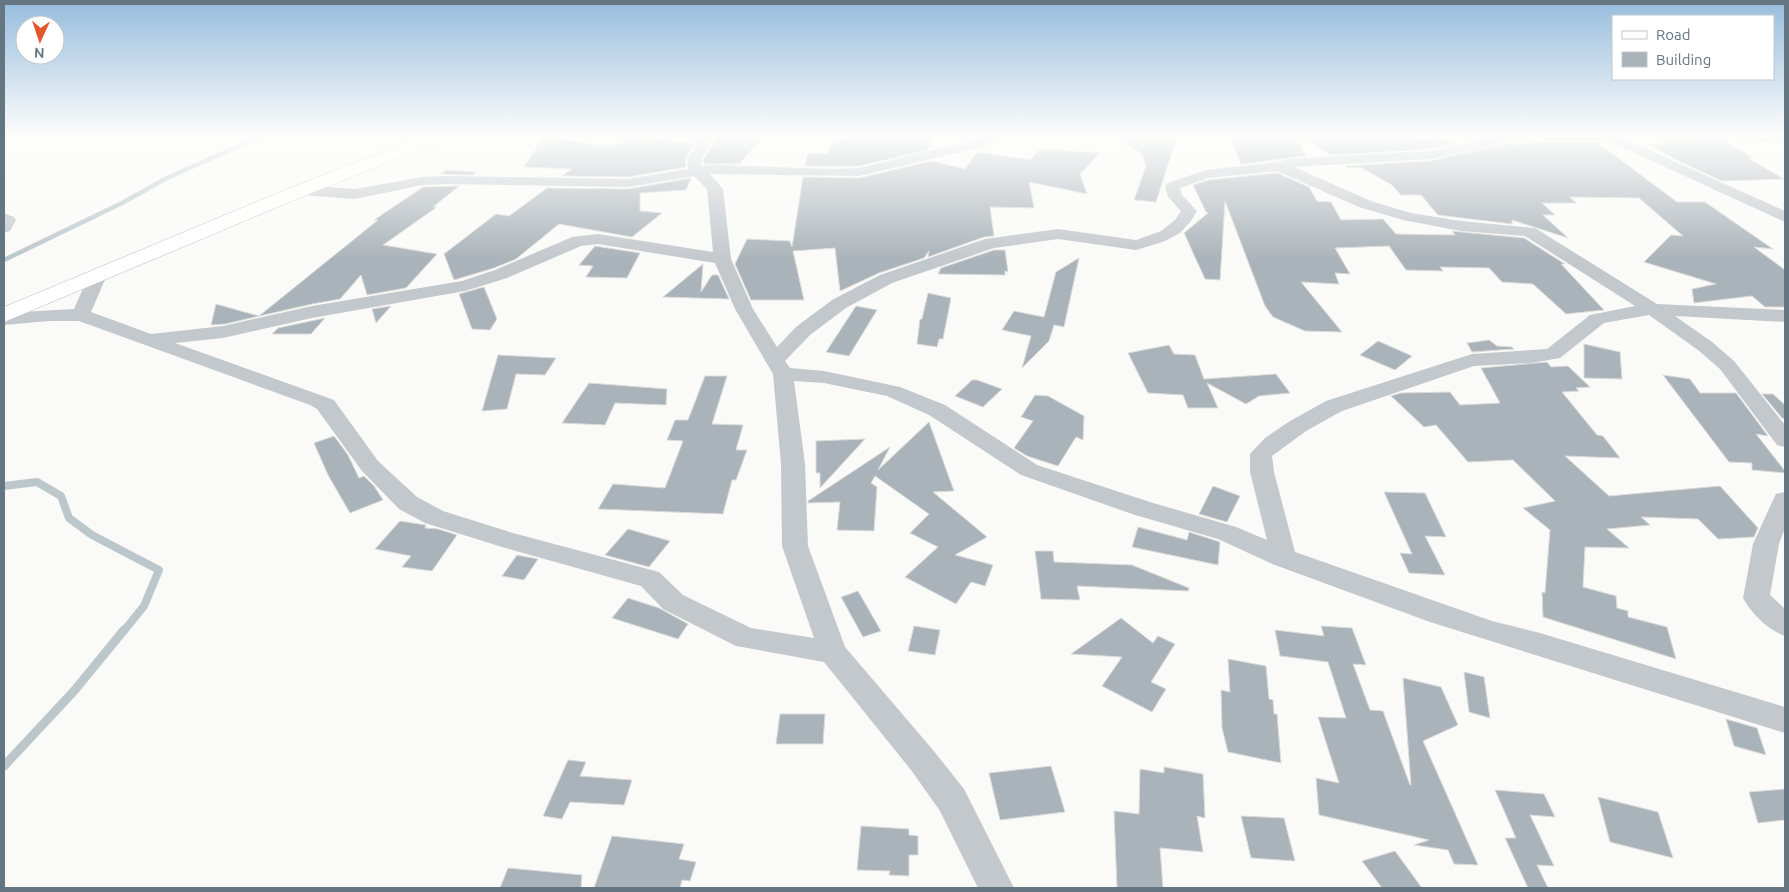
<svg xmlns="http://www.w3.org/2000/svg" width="1789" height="892" font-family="Ubuntu,sans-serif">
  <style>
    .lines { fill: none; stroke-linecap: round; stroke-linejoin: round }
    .stream-far2 { stroke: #bbc7cb; stroke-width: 4.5 }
    .stream-far1 { stroke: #bbc7cb; stroke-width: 8 }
    .stream { stroke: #bbc7cb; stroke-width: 9 }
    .building { fill: #aab3b9; stroke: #dcdcda }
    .secondary-casing { stroke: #b3babf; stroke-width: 1 }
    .minor { fill: #c3c8cc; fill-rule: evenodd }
    .secondary { fill: #fff; fill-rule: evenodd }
  </style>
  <rect width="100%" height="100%" fill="#fafaf8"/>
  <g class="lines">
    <path class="stream-far2" d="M4,260L122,203L167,178L261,136"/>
    <path class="stream-far1" d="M4,486L37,482L61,496L69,518L92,535L159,570L144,606L123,632"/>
    <path class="stream" d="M4,766L74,691L124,630"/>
  </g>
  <g class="building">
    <path d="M544,136L596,145H618L632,136L694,144L685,159L686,167L628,177L562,176L572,169L524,167Z"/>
    <path d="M719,136H731L762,138L739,164H704L703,160Z"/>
    <path d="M857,136H934L927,150L859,166H805L808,153L826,154L836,140L855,141Z"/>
    <path d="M1177,136L1156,202L1134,200L1146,166L1142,154L1121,140Z"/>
    <path d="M1230,136H1295L1306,156L1241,164Z"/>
    <path d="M1304,136H1405L1408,139L1451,140L1456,144L1430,149L1330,155Z"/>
    <path d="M1655,138L1722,139L1753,158H1748L1784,179L1722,181L1679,161L1648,144L1668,145Z"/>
    <path d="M1547,142H1597L1677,202H1705L1773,249L1754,247L1785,270V307H1765L1752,296L1694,303L1692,289L1716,284L1644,262L1671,235L1683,236L1639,198L1569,197L1577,203H1542L1555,215H1543L1568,238L1512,220V224L1438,215L1421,195H1401L1392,185L1360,167L1348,168L1346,166L1430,161L1500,145Z"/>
    <path d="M1040,149L1100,153L1080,174L1087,194L1029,182L1034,208L990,207L994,236L984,237L928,257L929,251L924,258L879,273L840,291L835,248L793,251L804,300H751L735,264L747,239L790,241L792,247L803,177L859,178L932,161L965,169L977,152L1030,160Z"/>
    <path d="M446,170L476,172L473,175L440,174Z"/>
    <path d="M1277,173L1309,187L1317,201L1331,202L1341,220L1383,219L1396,234L1455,235L1452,231L1524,238L1565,264H1561L1604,310L1566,314L1533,284L1502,282L1489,268L1440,267L1443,271L1406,270L1389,246L1335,248L1350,274L1335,273L1339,284L1301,282L1342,332L1305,331L1273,317L1265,306L1225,201L1220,280L1205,279L1184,233L1208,213L1206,212L1193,185L1208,180Z"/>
    <path d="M691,178L686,190L640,193V211L662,213L632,237L559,224L516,259L494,268L454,280L444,254L496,214L509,216L547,188L628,189Z"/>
    <path d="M459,186L433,207H437L383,245L437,254L406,288L367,295L361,275L340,299L312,304L225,324L211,325L216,304L259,316L378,220H374L423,187Z"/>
    <path d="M595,246L640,253L627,278L586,277L593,266L579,265Z"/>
    <path d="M994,250H1005L1008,272L1005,271V275L938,274L941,268Z"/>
    <path d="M1079,258L1064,327L1054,325L1049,341L1022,368L1031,336L1002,330L1014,311L1044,317L1056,272Z"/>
    <path d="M703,264L701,292L712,275H718L729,299L663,297Z"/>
    <path d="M484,287L497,319L490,330L472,329L459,294Z"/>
    <path d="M928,293L951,298L943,339H939L937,347L917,344L920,319H922Z"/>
    <path d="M391,306L376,323L372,309Z"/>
    <path d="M856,306L877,310L849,356L826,352Z"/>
    <path d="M325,318L311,334H272L278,328Z"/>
    <path d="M1489,340L1497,346L1512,347L1514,349L1472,352L1467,343Z"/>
    <path d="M1378,341L1412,356L1395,370L1360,355Z"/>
    <path d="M1584,344L1620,352L1622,379L1584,378Z"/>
    <path d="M1169,345L1174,354L1195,355L1204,379L1276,374L1290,393L1259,396L1246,404L1207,383L1218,408H1188L1183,395L1148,393L1128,353Z"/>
    <path d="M498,355L556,358L545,375L516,374L507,409L482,411Z"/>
    <path d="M1547,362L1551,367L1568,366L1590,387L1576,388L1579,391L1562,392L1597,435L1603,436L1620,458L1565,456L1609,496L1720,486L1758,528L1754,537L1718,539L1698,519L1641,517L1650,525L1607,529L1629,548L1585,547L1583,587L1616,596L1617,608L1628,611V617L1667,627L1676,659L1543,617L1542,592L1545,593L1550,530L1523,508L1555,501L1513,460L1468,462L1436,425L1424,427L1391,396L1401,393L1450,392L1460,405L1500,403L1481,368Z"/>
    <path d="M1663,375L1690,379L1700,393H1736L1768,436L1756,434L1785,471V473L1752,470V463L1729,462Z"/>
    <path d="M705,376H727L712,424L743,425L736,450H747L736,480H732L723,514L598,509L613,484L665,488L683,441L667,440L675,420H688Z"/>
    <path d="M972,380H977L1002,389L983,407L955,396Z"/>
    <path d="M589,383L667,389L666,405L615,403L605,425L562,423Z"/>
    <path d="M1762,394H1773L1785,405V419L1782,418Z"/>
    <path d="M1035,395L1048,396L1084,416L1083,440L1076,437L1058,466L1027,456L1014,448L1033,421L1021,417Z"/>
    <path d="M929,422L954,491L933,492L987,537L955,555L993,565L985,586L971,582L956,604L905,577L938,547L910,533L929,514L875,476L871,483L877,487L874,531L837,530L840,502L808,503V501L890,447L878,470Z"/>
    <path d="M334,436L348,455L359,478L364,476L374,486L383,500L350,513L328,475L314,443Z"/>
    <path d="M865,439L820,488V473H816V441Z"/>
    <path d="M1213,486L1240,496L1227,522L1199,514Z"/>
    <path d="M1384,492L1425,493L1446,537L1425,536L1445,575L1409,573L1400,553L1412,554Z"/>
    <path d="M400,521L426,525L425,528L438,529L457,535L432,571L402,567L411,556L375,549Z"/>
    <path d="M1138,527L1187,540L1189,532L1220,542L1218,565L1132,547Z"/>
    <path d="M628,529L670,541L649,567L605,555Z"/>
    <path d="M1035,551H1053L1054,562L1132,565L1189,588L1188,591L1077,586L1080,600L1041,599Z"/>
    <path d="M517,555L538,559L524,580L502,576Z"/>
    <path d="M858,591L881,631L863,637L841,597Z"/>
    <path d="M628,598L659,608L688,624L678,639L612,618Z"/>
    <path d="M1121,618L1153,643L1158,636L1175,644L1151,682L1166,689L1152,712L1102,686L1122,657L1071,654Z"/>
    <path d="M914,626L940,630L935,655L908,651Z"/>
    <path d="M1321,626L1352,628L1366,665L1353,664L1370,710L1383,711L1410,785H1411L1403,678L1441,687L1458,725L1423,741L1478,865L1454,864L1448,850L1414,845L1429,840L1319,815L1316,778L1339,783L1318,717L1346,718L1328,662L1280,656L1275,630L1324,636Z"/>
    <path d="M1228,659L1266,666L1269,699L1273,700L1274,714H1277L1281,763L1228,752L1222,728L1221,690L1230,692Z"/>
    <path d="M1464,672L1484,677L1490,718L1469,712Z"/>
    <path d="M780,714H825L823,744H776Z"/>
    <path d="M1726,719L1757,728L1766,755L1734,746Z"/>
    <path d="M568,760L586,762L580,776L632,780L624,805L570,802L562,819L543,816Z"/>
    <path d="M1051,766L1065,812L1000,820L989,773Z"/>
    <path d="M1164,767L1203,774L1205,818L1197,816L1203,852L1160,848L1163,888H1117L1114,811L1139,814L1140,769L1164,773Z"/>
    <path d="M1785,789V820L1758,823L1749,792Z"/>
    <path d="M1495,790L1544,794L1555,817L1530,815L1554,866L1537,865L1548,888H1528L1505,838H1516Z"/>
    <path d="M1598,797L1658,812L1673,858L1610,842Z"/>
    <path d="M1241,816L1284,818L1295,861L1251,858Z"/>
    <path d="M861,826L909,829V835L918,836V855H909V876L889,875L890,871L857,870Z"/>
    <path d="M612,836L684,844L679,859L696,862L690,881L682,880L680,888H594Z"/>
    <path d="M1395,851L1422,888H1382L1362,861Z"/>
    <path d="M508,868L582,875L581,888H500Z"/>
  </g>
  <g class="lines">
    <g class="secondary-casing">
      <path id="secondary" d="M424,136H446L444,140L309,194L4,322V307L295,186Z"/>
    </g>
    <g class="minor">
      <path d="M700,136H714L701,160L702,166L716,165L833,169L859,168L963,143L985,136H1004L1002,139L973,149L859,176L710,174L723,189L731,259L753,309L777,347L796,327L832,300L880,275L985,239L1058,229L1136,240L1161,231L1175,220L1181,211L1168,197L1165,186L1168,183L1206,170L1278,162L1289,159L1430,151L1477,141L1495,136H1515L1513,139L1480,149L1430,159L1294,167L1371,201L1411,213L1461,221L1535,228L1657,304L1785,310V322L1675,316L1712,342L1734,361L1785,425V447L1777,445L1720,369L1698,350L1649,315L1604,323L1560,358L1532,363L1474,366L1342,411L1306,431L1272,456L1274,472L1295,552L1492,621L1540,633L1785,707V733L1430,622L1275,565L1218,539L1135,515L1021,475L929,415L887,396L824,383L794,381L805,464L808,546L845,647L933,750L964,789L1014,888H978L940,811L911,770L824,662L736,646L663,609L641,586L502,547L425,523L399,509L362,471L317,409L310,405L79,321H49L4,325V313L74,309L89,275L92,271L98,270L104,271L107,275L91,312L151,334L223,326L312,306L462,281L495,270L572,237L598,234L713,252L707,189L694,176L628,187L444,184L422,185L355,199L302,195L297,193L294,190L297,187L302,185L355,189L422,177L444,176L628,179L688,169L687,160ZM1277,171L1359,207L1403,220L1461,231L1525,236L1635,306L1590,315L1547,349L1472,354L1326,401L1290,421L1265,438L1250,454V472L1267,540L1236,527L1153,503L1037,465L945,405L900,387L824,371L790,368L785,361L810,335L846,308L892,283L994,248L1058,239L1136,250L1143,248L1165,241L1180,233L1191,221L1197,211L1182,195L1180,188L1208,178ZM598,244L715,263L735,309L773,374L781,464L782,546L814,638L751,628L683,595L659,572L513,533L443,511L417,497L378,461L334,400L175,343L223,338L312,318L465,291L507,278L581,246Z"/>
      <path d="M1536,136H1618L1785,211V222L1602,138L1597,140H1543Z"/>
      <path d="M1734,136H1785V144L1741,140Z"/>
      <path d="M4,213L14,217L16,220L10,231L4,233Z"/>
      <path d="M1785,492V528L1779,544L1770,595L1785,609V636C1769,631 1751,613 1743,598L1753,544L1773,500L1776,494Z"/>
    </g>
    <use href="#secondary" class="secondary"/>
  </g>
  <linearGradient id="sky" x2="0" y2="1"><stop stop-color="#96bcdc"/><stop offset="0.52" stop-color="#fdfdfc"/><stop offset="1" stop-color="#fdfdfc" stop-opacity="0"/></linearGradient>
  <rect width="1789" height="260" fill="url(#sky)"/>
  <rect width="1789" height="892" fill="none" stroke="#657683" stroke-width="10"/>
  <rect x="1612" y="15" width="162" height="65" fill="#ffffff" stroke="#c1c8cd"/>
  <rect x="1622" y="31" width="25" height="8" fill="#ffffff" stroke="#c1c8cd"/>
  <text x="1656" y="40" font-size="15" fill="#657683">Road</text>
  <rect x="1622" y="52" width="25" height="15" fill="#aab3b9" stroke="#c1c8cd"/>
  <text x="1656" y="65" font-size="15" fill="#657683">Building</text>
  <g transform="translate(40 40) rotate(183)"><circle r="24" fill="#ffffff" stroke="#c1c8cd"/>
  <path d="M0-4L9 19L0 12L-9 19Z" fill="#e4572e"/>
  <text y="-8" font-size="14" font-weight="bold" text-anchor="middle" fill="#657683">N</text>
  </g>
</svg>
